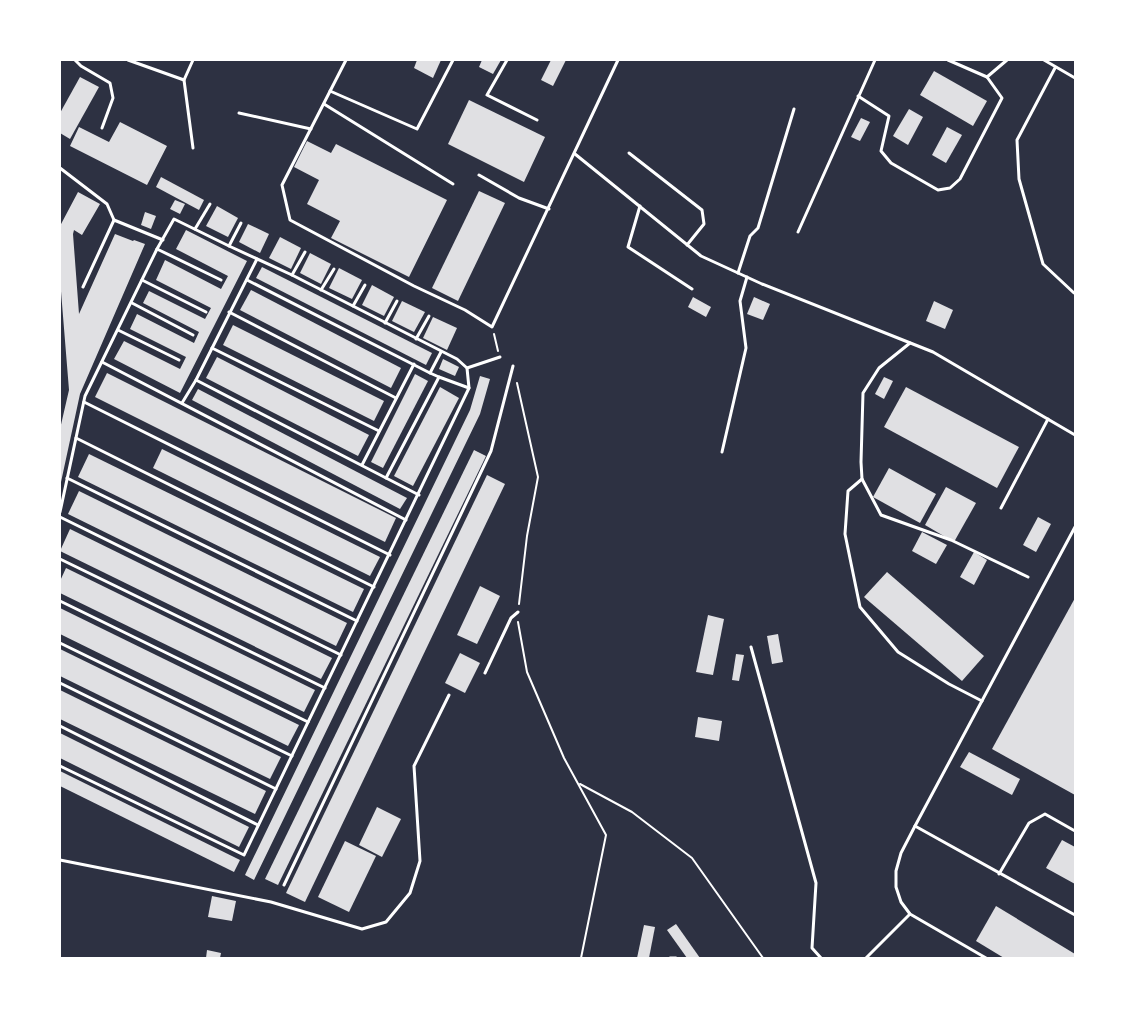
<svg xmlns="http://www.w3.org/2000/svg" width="1135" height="1018" font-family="Helvetica,sans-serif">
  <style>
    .building { fill: #e0e0e3 }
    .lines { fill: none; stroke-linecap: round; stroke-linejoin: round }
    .path { stroke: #fff; stroke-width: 2 }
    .service { stroke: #fff; stroke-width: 3 }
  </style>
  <rect width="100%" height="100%" fill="#2d3142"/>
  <g class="building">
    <path d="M417,60H441L433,78L414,68Z"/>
    <path d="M482,60H501L493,74L479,67Z"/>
    <path d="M551,60H566L553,86L541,80Z"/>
    <path d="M934,71L987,101L973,126L920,95Z"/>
    <path d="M80,77L99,87L70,139L60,133V113Z"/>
    <path d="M469,100L545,137L524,182L448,144Z"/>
    <path d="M909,109L923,117L908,145L893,136Z"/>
    <path d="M861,118L870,122L860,141L851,137Z"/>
    <path d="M120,122L167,146L147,185L70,146L79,127L109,142Z"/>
    <path d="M947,127L962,135L946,163L932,155Z"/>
    <path d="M307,141L331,153L336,144L447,200L409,277L331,238L340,221L307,204L319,180L294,167Z"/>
    <path d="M161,177L204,200L199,210L156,187Z"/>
    <path d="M479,191L505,203L458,301L432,288Z"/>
    <path d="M78,192L100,204L82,235L74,230L73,234L79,314L115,234L133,241L134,240L145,244L80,394L61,482L60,429L69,390L60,279V226Z"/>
    <path d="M175,200L185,204L180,214L170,209Z"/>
    <path d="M217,206L238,218L228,237L206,226Z"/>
    <path d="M145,212L156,216L151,229L141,225Z"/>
    <path d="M248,224L269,234L260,253L239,242Z"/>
    <path d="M186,230L247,261L180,393L114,359L124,341L180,369L186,357L130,329L137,314L194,343L199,332L143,303L149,291L205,319L211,308L156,280L165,260L221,289L228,276L176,249Z"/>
    <path d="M280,237L301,248L291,269L269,258Z"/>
    <path d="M310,253L331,264L321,284L300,273Z"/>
    <path d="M262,267L432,353L426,365L256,278Z"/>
    <path d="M339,268L362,280L352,299L329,288Z"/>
    <path d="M372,285L394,297L384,316L362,305Z"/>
    <path d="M251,290L401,368L391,388L240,310Z"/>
    <path d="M693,297L711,307L706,317L688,307Z"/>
    <path d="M754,297L770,304L763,320L747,314Z"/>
    <path d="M402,301L425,312L414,332L392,321Z"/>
    <path d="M934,301L953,310L945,329L926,321Z"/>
    <path d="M433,317L457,328L447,350L423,338Z"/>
    <path d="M233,325L384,401L374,421L223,345Z"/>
    <path d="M217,357L369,435L358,456L206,378Z"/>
    <path d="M443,359L459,367L455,376L439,369Z"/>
    <path d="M107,373L396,518L385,542L95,397Z"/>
    <path d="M415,374L428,381L383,468L371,462Z"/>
    <path d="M480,376L490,379L480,414L254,880L245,875L470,410Z"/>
    <path d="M884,377L893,381L884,399L875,394Z"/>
    <path d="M440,387L459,398L413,486L394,476Z"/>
    <path d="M906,387L1019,447L997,488L884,427Z"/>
    <path d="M198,389L407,498L400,509L192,400Z"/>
    <path d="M162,449L380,557L370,576L153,468Z"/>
    <path d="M474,450L486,456L278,885L265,879Z"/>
    <path d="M89,454L364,589L353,612L78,477Z"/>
    <path d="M889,468L936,494L920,523L873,497Z"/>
    <path d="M487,475L505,484L305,902L286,893Z"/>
    <path d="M946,487L976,503L954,542L925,525Z"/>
    <path d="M79,491L347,623L336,646L68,514Z"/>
    <path d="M1038,517L1051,524L1036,552L1023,545Z"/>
    <path d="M70,529L332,658L321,679L60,551Z"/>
    <path d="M922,532L947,545L936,564L912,551Z"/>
    <path d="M974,552L987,560L974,585L960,577Z"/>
    <path d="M66,568L315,690L304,712L60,593V581Z"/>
    <path d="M887,572L984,656L962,681L864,597Z"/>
    <path d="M480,586L500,596L477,644L457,635Z"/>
    <path d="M1075,598V795L992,749Z"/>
    <path d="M60,608L299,725L288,746L60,634Z"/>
    <path d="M708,615L724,619L713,675L696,672Z"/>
    <path d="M778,634L783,662L772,664L767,636Z"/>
    <path d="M60,649L281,757L270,779L60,676Z"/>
    <path d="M460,653L480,663L465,693L445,683Z"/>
    <path d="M736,654L744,655L739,681L732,680Z"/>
    <path d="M60,690L266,791L255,814L60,719Z"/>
    <path d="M698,717L722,721L719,741L695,737Z"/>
    <path d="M60,733L249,827L239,847L60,758Z"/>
    <path d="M969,752L1020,779L1012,795L960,767Z"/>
    <path d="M60,771L240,860L234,872L60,786Z"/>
    <path d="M377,807L401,819L382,857L359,845Z"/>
    <path d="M1062,840L1075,847V884L1046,868Z"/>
    <path d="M345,841L376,856L349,912L318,897Z"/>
    <path d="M212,896L236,901L232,921L208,917Z"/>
    <path d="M996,906L1075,954V958H1004L976,941Z"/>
    <path d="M676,924L700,958H687L667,930Z"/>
    <path d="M644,925L655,927L649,958H637Z"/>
    <path d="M207,950L221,953L220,958H206Z"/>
  </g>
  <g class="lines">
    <g class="path">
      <path d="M494,334L498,351"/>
      <path d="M517,383L538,477L527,536L519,604"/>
      <path d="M518,622L527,672L564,758L606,835L581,958"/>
      <path d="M580,784L632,812L692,858L763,958"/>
    </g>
    <g class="service">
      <path d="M75,60L81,66L110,83L113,98L102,128"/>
      <path d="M128,60L184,80"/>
      <path d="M346,60L282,185L290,220L414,286L465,310L492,327L618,60"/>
      <path d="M507,60L487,95L537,120"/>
      <path d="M1044,60L1075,78"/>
      <path d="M1055,68L1017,140L1019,179L1043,264L1074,293"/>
      <path d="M987,77L1007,60"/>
      <path d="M330,91L417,129L453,60"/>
      <path d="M858,96L889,116L881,151L891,163L938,190L950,188L960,179L1002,98L987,77L948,60"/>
      <path d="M324,104L453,184"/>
      <path d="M239,113L311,129"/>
      <path d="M193,148L184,80L193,60"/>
      <path d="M629,153L702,210L704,224L687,245"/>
      <path d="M575,154L701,256L762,284L933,352L1075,435"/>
      <path d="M60,168L107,204L114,220"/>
      <path d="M479,175L519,198L549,209"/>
      <path d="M640,206L628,247L692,289"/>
      <path d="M195,229L210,204"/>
      <path d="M798,232L875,60"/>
      <path d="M229,246L241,223"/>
      <path d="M157,249L221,280"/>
      <path d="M738,273L750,236L758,228L794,109"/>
      <path d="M292,275L305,252"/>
      <path d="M142,280L206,312"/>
      <path d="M247,280L430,373"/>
      <path d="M83,287L114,220L163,240"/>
      <path d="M321,290L334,269"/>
      <path d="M132,303L193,335"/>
      <path d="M353,306L365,285"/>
      <path d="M229,312L396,398"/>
      <path d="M385,323L397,301"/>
      <path d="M118,330L179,360"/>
      <path d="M416,339L429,316"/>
      <path d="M910,343L879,368L863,393L861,462L862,479L881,515L951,540L1028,577"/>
      <path d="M212,348L379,431"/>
      <path d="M102,362L406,520"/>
      <path d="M467,368L500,357"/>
      <path d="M439,377L469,388"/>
      <path d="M196,380L419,495"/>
      <path d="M84,402L390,555"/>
      <path d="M182,403L196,380L257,259"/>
      <path d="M76,438L374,587"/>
      <path d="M722,452L746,348L740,301L747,277"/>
      <path d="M362,465L414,364"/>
      <path d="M67,478L357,621"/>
      <path d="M386,478L439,377L430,373L441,352"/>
      <path d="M862,479L848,491L845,534L860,607L898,652L949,684L982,701"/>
      <path d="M1001,508L1048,419"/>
      <path d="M60,512L85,396L157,249L174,219L229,246L292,275L457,359L467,368L469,388L244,855L60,766"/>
      <path d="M60,517L341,655"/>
      <path d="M60,559L325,688"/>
      <path d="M60,601L308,722"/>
      <path d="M60,643L292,756"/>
      <path d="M751,647L816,883L812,948L821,958"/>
      <path d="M485,673L511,618L518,612"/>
      <path d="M60,683L276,789"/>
      <path d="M60,726L258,825"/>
      <path d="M915,826L1075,915"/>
      <path d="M60,860L271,902L362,929L386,922L410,893L420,861L414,766L449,695"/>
      <path d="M999,874L1029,823L1045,814L1075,831"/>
      <path d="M284,885L491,451L513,366"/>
      <path d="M670,958H676"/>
      <path d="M866,958L910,914"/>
      <path d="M986,958L910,914L901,902L896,887V871L901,853L915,826L1075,527"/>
    </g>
  </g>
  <rect width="1135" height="1018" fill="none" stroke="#ffffff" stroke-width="122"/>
</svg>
